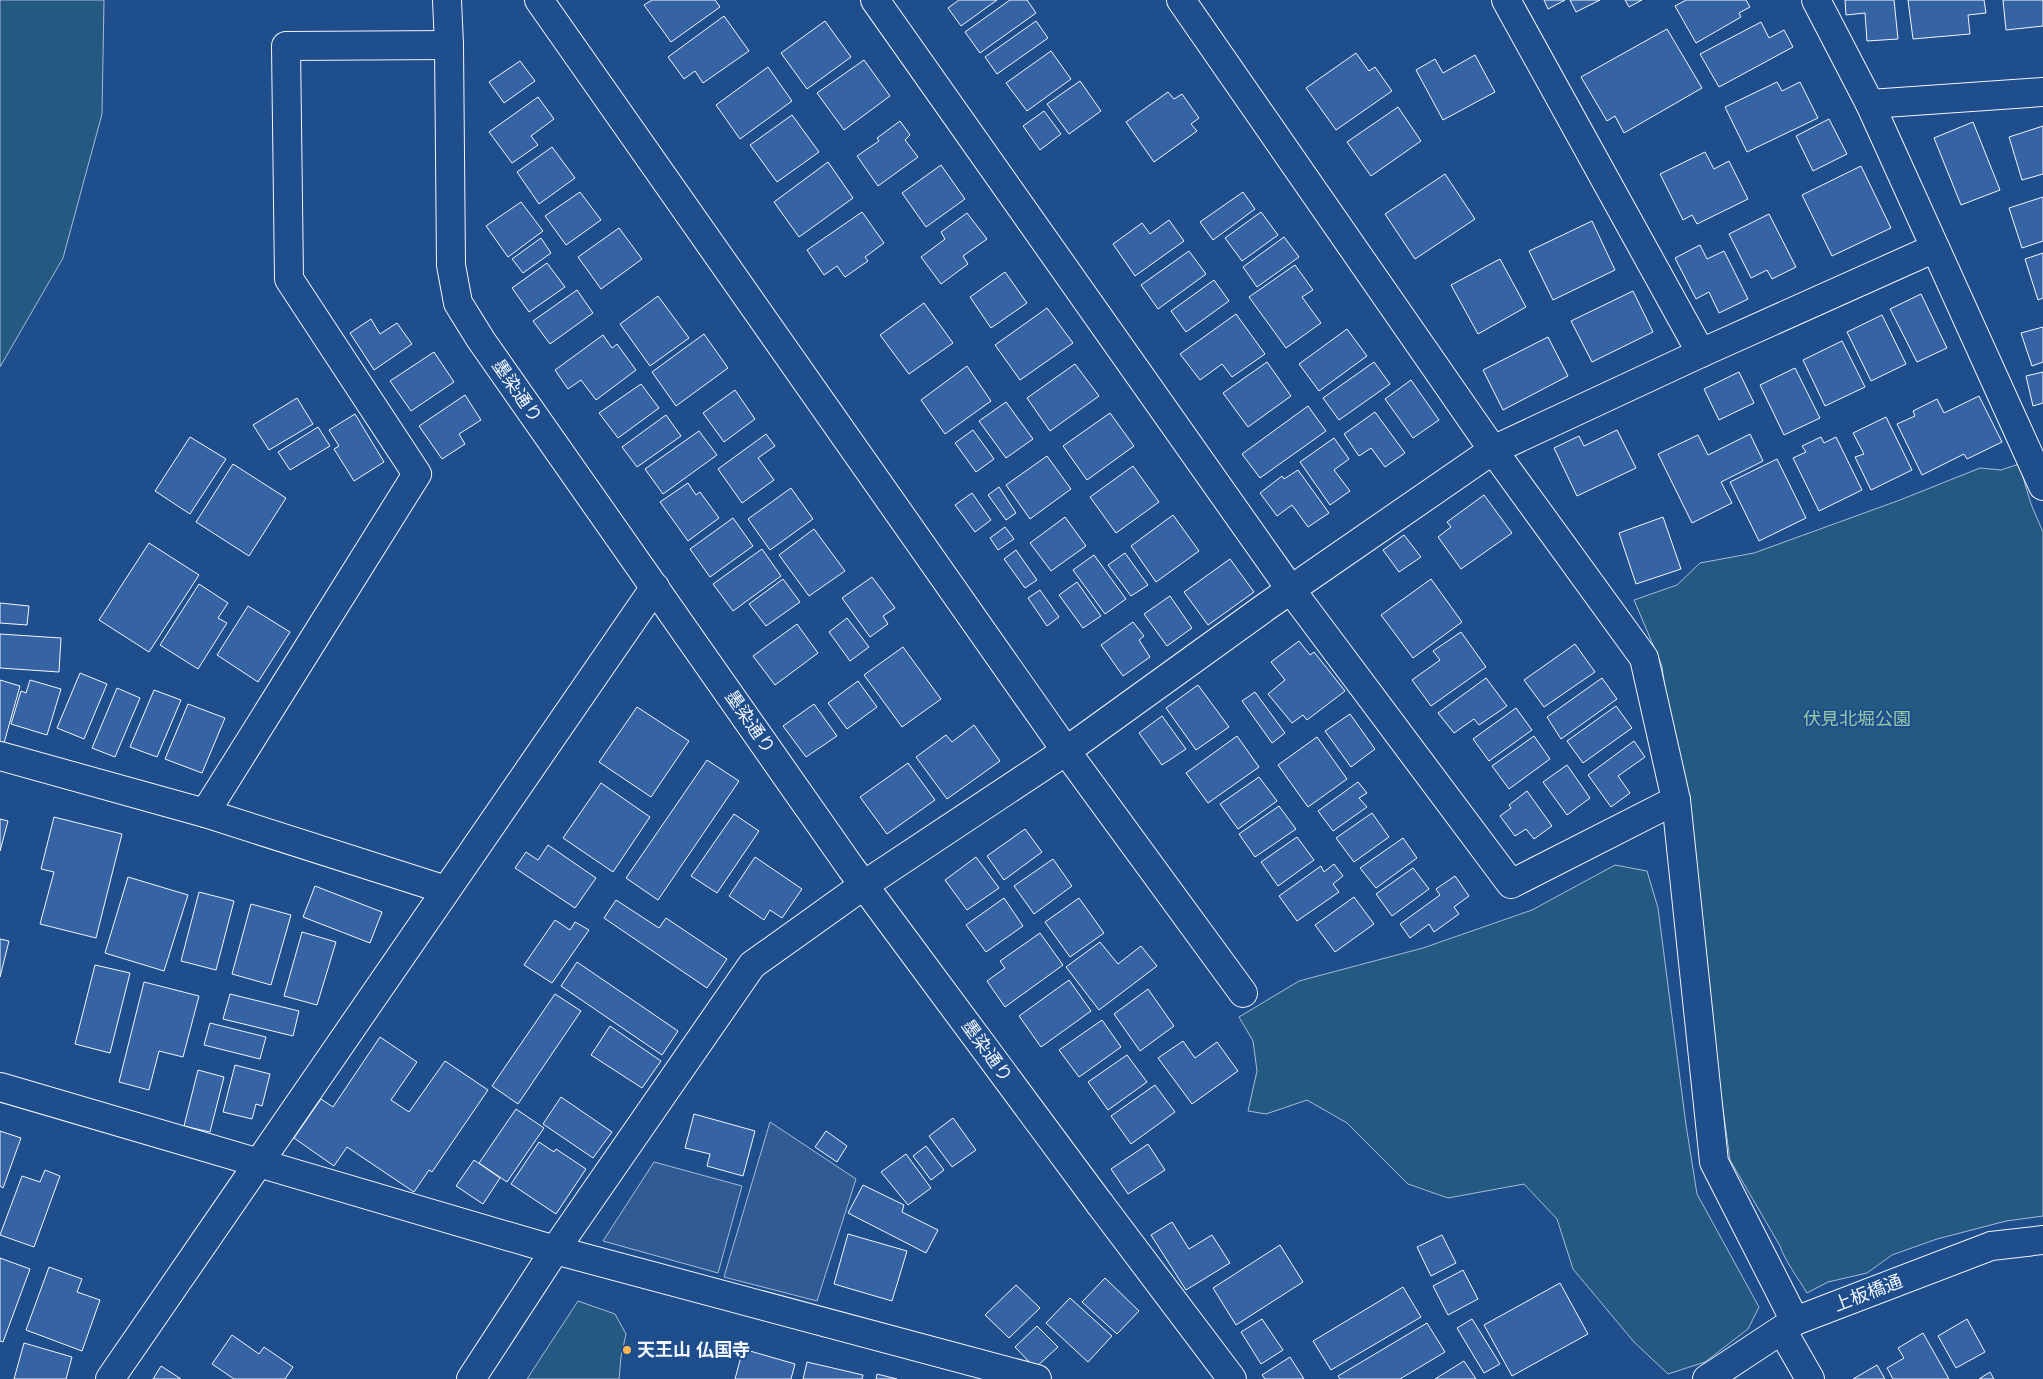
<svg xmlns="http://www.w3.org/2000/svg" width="2043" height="1379" font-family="Montserrat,'Noto Sans JP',sans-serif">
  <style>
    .green { fill: #245a82; stroke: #a8bbd7 }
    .parking { fill: #305b95; stroke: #a8bbd7 }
    .building { fill: #3563a3; stroke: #f2f6ff }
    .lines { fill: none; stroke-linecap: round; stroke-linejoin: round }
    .street-casing { stroke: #f2f6ff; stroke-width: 30 }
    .secondary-casing { stroke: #f2f6ff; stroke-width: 30 }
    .street { stroke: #1f4e8c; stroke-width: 28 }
    .secondary { stroke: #1f4e8c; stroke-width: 28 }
    .poi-dot { fill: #ffb74d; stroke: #1f4e8c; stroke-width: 2 }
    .labels { text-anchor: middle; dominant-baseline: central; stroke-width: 4; stroke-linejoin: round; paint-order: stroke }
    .street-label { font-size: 18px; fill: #f2f6ff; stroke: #1f4e8c }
    .park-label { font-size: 18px; fill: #97c8a6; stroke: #1f4e8c }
    .poi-label { font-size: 18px; font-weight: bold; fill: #f2f6ff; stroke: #1f4e8c; text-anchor: start }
  </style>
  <rect width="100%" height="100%" fill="#1f4e8c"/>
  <g class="green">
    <path d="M0,0H104L102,114L63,258L0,367Z"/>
    <path d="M2019,464L2031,504L2043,532V1216L2006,1221L1937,1239L1892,1255L1867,1273L1828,1282L1807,1293C1798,1278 1785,1261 1780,1246L1730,1160L1662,666L1634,600L1677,585L1700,563L1754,553L1900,500L1980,468L2001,470Z"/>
    <path d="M1615,865L1647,871L1658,908L1686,1125L1697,1194L1759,1307L1748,1329L1705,1362L1668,1374L1634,1342L1573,1269L1557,1219L1524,1184L1448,1198L1408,1184L1347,1123L1307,1100L1266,1114L1248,1111L1257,1071L1253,1041L1239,1017L1299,981L1423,948L1532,910Z"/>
    <path d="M578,1301L615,1314L626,1334L621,1357L619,1379H527Z"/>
  </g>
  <g class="parking">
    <path d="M770,1122L856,1179L817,1301L724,1277Z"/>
    <path d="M654,1162L742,1186L718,1273L603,1241Z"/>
  </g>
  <g class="building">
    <path d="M652,0H715L720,7L671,42L644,5Z"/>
    <path d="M959,0H997L961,26L948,8Z"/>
    <path d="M1010,0H1027L1036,13L980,53L965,32Z"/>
    <path d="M1544,0H1565L1548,9Z"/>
    <path d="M1570,0H1600L1576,12Z"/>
    <path d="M1625,0H1642L1629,7Z"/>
    <path d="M1686,0H1746L1750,7L1739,13L1741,17L1696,43L1675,6Z"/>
    <path d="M1845,0H1894L1898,39L1867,41L1865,13L1846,15Z"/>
    <path d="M1908,0H1984L1986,13L1968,15L1970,34L1913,39Z"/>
    <path d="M2003,0H2043V26L2006,30Z"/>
    <path d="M724,16L749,51L703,83L695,71L684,79L668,57Z"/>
    <path d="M825,21L851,57L807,89L781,53Z"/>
    <path d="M1036,21L1048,38L997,74L985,57Z"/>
    <path d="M1761,22L1769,38L1784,30L1793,47L1719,87L1700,54Z"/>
    <path d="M1667,29L1702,88L1624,133L1615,116L1607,121L1581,77Z"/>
    <path d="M1051,51L1071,79L1027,111L1006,83Z"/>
    <path d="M1356,53L1369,71L1375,67L1392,91L1336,130L1306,88Z"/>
    <path d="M1475,55L1495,92L1443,120L1416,70L1435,59L1443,73Z"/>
    <path d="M864,60L890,96L844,130L817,93Z"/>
    <path d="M520,61L535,81L504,103L489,82Z"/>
    <path d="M768,67L792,101L740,139L716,105Z"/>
    <path d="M1080,81L1101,111L1069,134L1047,104Z"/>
    <path d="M1777,82L1782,91L1800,82L1818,118L1747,152L1725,107Z"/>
    <path d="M1168,92L1174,99L1182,94L1199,118L1191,124L1197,131L1154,162L1126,122Z"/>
    <path d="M538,97L554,119L531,136L538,145L512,163L489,132Z"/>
    <path d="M1398,107L1421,141L1371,176L1347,142Z"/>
    <path d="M1044,111L1061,134L1040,150L1023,126Z"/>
    <path d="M792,115L819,152L777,182L750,145Z"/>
    <path d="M1829,119L1847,154L1813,171L1796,136Z"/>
    <path d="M900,121L910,135L905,140L918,157L878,186L857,156L879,141L877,138Z"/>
    <path d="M1973,122L2000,190L1961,205L1934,138Z"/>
    <path d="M2043,126V174L2022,180L2009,137Z"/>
    <path d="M552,147L575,178L539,204L517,172Z"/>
    <path d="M1705,152L1714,169L1729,161L1748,199L1697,224L1692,215L1683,220L1660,174Z"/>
    <path d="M828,162L853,198L799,237L774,202Z"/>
    <path d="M941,165L965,199L926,227L902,193Z"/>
    <path d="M1861,166L1891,228L1832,256L1802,195Z"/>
    <path d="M1445,174L1475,219L1415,259L1385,214Z"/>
    <path d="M580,192L601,220L566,245L545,216Z"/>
    <path d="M1243,192L1255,209L1213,240L1200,222Z"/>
    <path d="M2043,197V241L2022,248L2009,208Z"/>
    <path d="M521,202L543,231L508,257L486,226Z"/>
    <path d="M862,212L884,243L865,257L868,261L845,277L837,266L824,275L807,250Z"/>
    <path d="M1261,212L1278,235L1242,261L1225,238Z"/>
    <path d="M967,213L987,239L963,256L968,264L941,284L921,257L945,239L941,232Z"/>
    <path d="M1769,214L1796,267L1772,279L1767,270L1751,278L1729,234Z"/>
    <path d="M1169,220L1184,241L1135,276L1113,244L1142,223L1150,234Z"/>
    <path d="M1592,221L1615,270L1553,300L1529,251Z"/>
    <path d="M619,228L642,259L601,289L578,257Z"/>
    <path d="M1284,237L1299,257L1257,287L1243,267Z"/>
    <path d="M541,238L551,253L523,273L512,259Z"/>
    <path d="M1700,245L1707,259L1724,251L1748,299L1719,313L1709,292L1696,299L1675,258Z"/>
    <path d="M1189,251L1206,274L1158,309L1141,285Z"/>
    <path d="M2043,253V298L2038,300L2025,259Z"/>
    <path d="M1500,259L1526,307L1478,334L1451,285Z"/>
    <path d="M547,263L565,287L529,312L512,288Z"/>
    <path d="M1295,265L1313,290L1302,297L1321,323L1286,348L1249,297Z"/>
    <path d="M1005,272L1027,303L991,328L970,297Z"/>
    <path d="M1214,280L1229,301L1186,332L1171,311Z"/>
    <path d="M577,290L593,313L550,344L533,321Z"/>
    <path d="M1633,291L1653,332L1592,362L1571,321Z"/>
    <path d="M1921,294L1947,348L1917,362L1890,309Z"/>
    <path d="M658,296L689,338L650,366L620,324Z"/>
    <path d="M924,303L953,343L909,374L880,335Z"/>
    <path d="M1047,308L1073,343L1020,380L995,345Z"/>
    <path d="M1236,314L1265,354L1232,377L1222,364L1200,380L1180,354Z"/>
    <path d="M1882,315L1906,364L1871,381L1847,332Z"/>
    <path d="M371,319L380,334L397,323L412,344L374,370L350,333Z"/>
    <path d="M2043,327V362L2032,366L2021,333Z"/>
    <path d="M1347,329L1367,356L1319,391L1299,364Z"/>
    <path d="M704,334L728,368L676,406L652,372Z"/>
    <path d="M603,335L612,348L617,344L636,370L596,400L581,380L568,389L555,370Z"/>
    <path d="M1548,337L1568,376L1503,410L1483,370Z"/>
    <path d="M1842,341L1865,387L1825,406L1803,360Z"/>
    <path d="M434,352L454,382L411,411L390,381Z"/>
    <path d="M1267,362L1291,396L1248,427L1223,393Z"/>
    <path d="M1374,362L1390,384L1339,420L1323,398Z"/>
    <path d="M1075,364L1099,396L1050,431L1027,398Z"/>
    <path d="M967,366L991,401L945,434L921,400Z"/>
    <path d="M1795,368L1820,418L1784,435L1760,385Z"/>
    <path d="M1739,372L1754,403L1719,420L1704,389Z"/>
    <path d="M2043,372V403L2033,406L2026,376Z"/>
    <path d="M1411,380L1439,420L1413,438L1385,399Z"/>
    <path d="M641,384L659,408L618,438L599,413Z"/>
    <path d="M735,390L755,419L724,442L703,413Z"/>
    <path d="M465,395L481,420L459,434L465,444L442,459L419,426Z"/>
    <path d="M1979,396L2002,442L1967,459L1964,454L1922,475L1897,424L1915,416L1913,411L1937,399L1944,413Z"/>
    <path d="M297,398L313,424L269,450L253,425Z"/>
    <path d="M1006,402L1033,439L1006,458L979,421Z"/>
    <path d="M1308,406L1326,431L1260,478L1242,454Z"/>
    <path d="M1375,412L1405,453L1385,467L1371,448L1359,456L1344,434Z"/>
    <path d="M1110,413L1134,446L1087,480L1063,446Z"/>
    <path d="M355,414L384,462L354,481L334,449L339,446L329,430Z"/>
    <path d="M666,415L681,436L637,467L622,447Z"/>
    <path d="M1886,417L1912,470L1871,490L1855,457L1864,454L1853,433Z"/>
    <path d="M318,427L330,446L290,470L278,452Z"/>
    <path d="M973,430L994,459L976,472L955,443Z"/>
    <path d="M1617,430L1636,468L1577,496L1554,448L1579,436L1584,446Z"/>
    <path d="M699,431L717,455L663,494L645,469Z"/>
    <path d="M766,434L775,446L758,458L774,480L742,503L718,469Z"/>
    <path d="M1750,434L1763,461L1721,482L1732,503L1692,523L1658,454L1698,435L1708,455Z"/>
    <path d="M190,437L226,459L190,514L155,491Z"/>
    <path d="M1821,437L1824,443L1836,437L1862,490L1819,511L1793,458L1806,452L1802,446Z"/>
    <path d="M1334,438L1349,459L1334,470L1350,491L1330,505L1300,462Z"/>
    <path d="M1047,456L1071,489L1030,519L1006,485Z"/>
    <path d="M1777,459L1806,518L1759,541L1730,482Z"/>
    <path d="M233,464L286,498L249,556L196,522Z"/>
    <path d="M1133,466L1159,502L1116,533L1090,497Z"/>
    <path d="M1298,470L1329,513L1308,527L1292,505L1277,516L1260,493L1282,476L1284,479Z"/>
    <path d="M688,483L696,495L700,492L719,518L688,541L660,502Z"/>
    <path d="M999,487L1016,513L1006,520L988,495Z"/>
    <path d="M791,488L813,519L770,550L748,519Z"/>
    <path d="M972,493L991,520L975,532L955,505Z"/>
    <path d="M1484,495L1512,533L1461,569L1438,537L1451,527L1447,522Z"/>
    <path d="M1173,515L1199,551L1156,582L1131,546Z"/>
    <path d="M1065,517L1086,546L1051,571L1030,543Z"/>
    <path d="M1663,517L1681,569L1636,584L1619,533Z"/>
    <path d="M733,518L753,546L710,577L690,549Z"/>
    <path d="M1005,527L1014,539L998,550L990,538Z"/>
    <path d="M814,529L845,571L809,596L779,555Z"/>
    <path d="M1404,535L1421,557L1399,572L1383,550Z"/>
    <path d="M149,543L199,575L149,652L99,620Z"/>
    <path d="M762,549L781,576L733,611L713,584Z"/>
    <path d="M1016,550L1037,580L1025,588L1004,559Z"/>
    <path d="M1125,553L1148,585L1131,596L1108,565Z"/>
    <path d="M1094,555L1126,599L1105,614L1073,570Z"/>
    <path d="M1230,559L1254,592L1208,625L1184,592Z"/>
    <path d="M872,577L895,608L883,616L888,624L870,637L842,598Z"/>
    <path d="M783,579L800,602L766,626L749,604Z"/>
    <path d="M1431,579L1462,622L1413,658L1381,615Z"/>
    <path d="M1077,582L1101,616L1083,628L1059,595Z"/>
    <path d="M199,584L228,603L218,618L227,623L198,669L160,645Z"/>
    <path d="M1040,590L1059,617L1047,626L1028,598Z"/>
    <path d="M1170,596L1192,628L1167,646L1144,614Z"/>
    <path d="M0,603L29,606L27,625L0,623Z"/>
    <path d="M248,606L290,632L258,682L217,655Z"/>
    <path d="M847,618L869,647L850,661L829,632Z"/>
    <path d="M1133,622L1144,636L1139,640L1150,657L1123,676L1101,645Z"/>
    <path d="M797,624L818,653L775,685L753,656Z"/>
    <path d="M1461,632L1486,667L1431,706L1412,680L1440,660L1433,651Z"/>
    <path d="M0,634L61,638L59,672L0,668Z"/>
    <path d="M1299,641L1310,655L1314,652L1345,691L1307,720L1303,715L1292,723L1268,694L1285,680L1271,662Z"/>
    <path d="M1575,644L1595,672L1544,707L1524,680Z"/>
    <path d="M903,647L941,699L902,727L864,675Z"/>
    <path d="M80,673L107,684L84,739L57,728Z"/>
    <path d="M1486,678L1507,706L1479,725L1474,719L1454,733L1438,713Z"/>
    <path d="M1602,678L1617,699L1561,739L1547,717Z"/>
    <path d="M0,680L20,686L4,743L0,742Z"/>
    <path d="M30,680L61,689L47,735L11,724L21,691L26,693Z"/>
    <path d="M858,681L877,707L847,729L828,703Z"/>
    <path d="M1198,685L1229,727L1196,750L1166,708Z"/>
    <path d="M117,688L140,698L115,757L92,748Z"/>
    <path d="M154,690L181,700L157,757L130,747Z"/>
    <path d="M1255,692L1285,733L1272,743L1242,701Z"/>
    <path d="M188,704L225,718L202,773L165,759Z"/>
    <path d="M814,704L837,736L806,757L783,726Z"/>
    <path d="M1616,706L1632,728L1583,763L1567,741Z"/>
    <path d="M637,707L689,741L651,797L599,762Z"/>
    <path d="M1516,708L1532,730L1489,761L1473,739Z"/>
    <path d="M1350,714L1375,749L1351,767L1325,731Z"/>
    <path d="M1162,716L1186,749L1162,765L1139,733Z"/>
    <path d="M974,725L1000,761L947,799L916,757L946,735L952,742Z"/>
    <path d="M1237,736L1259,767L1208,803L1186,773Z"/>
    <path d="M1534,736L1550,759L1509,789L1492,766Z"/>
    <path d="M1317,737L1347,779L1308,807L1278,765Z"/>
    <path d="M1634,741L1645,757L1618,776L1630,793L1611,807L1588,775Z"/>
    <path d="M707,760L739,781L658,900L626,878Z"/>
    <path d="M908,763L935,800L887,834L860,797Z"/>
    <path d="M1567,765L1590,798L1567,815L1543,782Z"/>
    <path d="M1259,777L1277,801L1238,829L1220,804Z"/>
    <path d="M1358,782L1367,793L1359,798L1367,807L1333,831L1318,811Z"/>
    <path d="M601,783L650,817L613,872L563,838Z"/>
    <path d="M1527,791L1552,826L1534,839L1526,829L1515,836L1500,816L1511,808L1509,805Z"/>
    <path d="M1279,806L1296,829L1255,857L1239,834Z"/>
    <path d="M1372,813L1389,837L1354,862L1336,838Z"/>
    <path d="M734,814L759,831L717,893L691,876Z"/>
    <path d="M54,817L122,834L96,938L40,924L54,872L41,869Z"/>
    <path d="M0,819L8,821L0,851Z"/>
    <path d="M1025,829L1042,852L1004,880L987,856Z"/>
    <path d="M1297,837L1314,860L1278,886L1261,862Z"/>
    <path d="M1403,838L1417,858L1376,888L1360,868Z"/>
    <path d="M548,845L596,878L575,908L515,868L526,852L538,860Z"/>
    <path d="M755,857L802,889L782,918L770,910L764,920L729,896Z"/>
    <path d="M976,857L999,888L967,910L945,880Z"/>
    <path d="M1053,859L1072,886L1034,914L1014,886Z"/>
    <path d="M1334,864L1343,876L1333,884L1339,892L1297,921L1279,896L1321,866L1324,872Z"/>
    <path d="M1413,868L1429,889L1392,916L1376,894Z"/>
    <path d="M1455,876L1469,896L1454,907L1459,914L1434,932L1429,924L1410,938L1400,924L1440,895L1436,889Z"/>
    <path d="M128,877L188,895L164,971L105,953Z"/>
    <path d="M315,886L382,912L370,943L303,917Z"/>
    <path d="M199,892L234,901L216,970L181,961Z"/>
    <path d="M1354,897L1374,924L1335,952L1315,925Z"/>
    <path d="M1004,898L1023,926L986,952L966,925Z"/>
    <path d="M1079,898L1104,933L1070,957L1045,922Z"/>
    <path d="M616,900L659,928L666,918L727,959L707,988L604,918Z"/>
    <path d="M251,904L291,915L271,985L232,974Z"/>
    <path d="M555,920L570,930L575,922L589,930L552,983L524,965Z"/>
    <path d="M302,932L336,942L317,1005L284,996Z"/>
    <path d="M1040,933L1063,965L1005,1007L987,981L1005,968L1000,961Z"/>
    <path d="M0,939L9,941L0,977Z"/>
    <path d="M1100,942L1118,964L1141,946L1157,966L1099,1010L1066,967Z"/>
    <path d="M577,962L678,1031L662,1055L561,986Z"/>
    <path d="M95,965L130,973L110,1053L75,1044Z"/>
    <path d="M1069,980L1091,1011L1041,1047L1019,1016Z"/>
    <path d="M144,982L199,996L183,1057L159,1051L149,1090L119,1082Z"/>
    <path d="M1148,989L1174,1026L1140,1051L1114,1014Z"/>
    <path d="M230,994L299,1011L293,1036L223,1019Z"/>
    <path d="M555,994L581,1011L518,1104L492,1086Z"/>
    <path d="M1102,1020L1121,1047L1079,1077L1059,1050Z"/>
    <path d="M210,1023L266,1037L260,1059L204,1045Z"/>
    <path d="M610,1026L661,1061L642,1088L591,1055Z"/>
    <path d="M380,1037L417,1062L391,1100L409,1112L445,1061L488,1090L432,1172L429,1170L414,1192L347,1147L334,1166L294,1138L321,1099L333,1107Z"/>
    <path d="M1183,1041L1195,1058L1217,1042L1238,1071L1192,1104L1158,1058Z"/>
    <path d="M1127,1055L1147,1082L1108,1110L1088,1082Z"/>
    <path d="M235,1065L270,1074L262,1106L256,1104L252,1119L223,1112Z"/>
    <path d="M198,1070L224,1077L210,1132L184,1126Z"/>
    <path d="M1155,1085L1175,1112L1131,1144L1111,1116Z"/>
    <path d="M561,1097L612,1132L593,1158L543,1124Z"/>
    <path d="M516,1109L544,1128L507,1182L479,1163Z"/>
    <path d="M694,1114L755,1131L743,1176L707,1166L710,1154L685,1148Z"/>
    <path d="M953,1118L976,1150L952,1167L929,1136Z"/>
    <path d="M0,1131L21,1138L3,1188L0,1186Z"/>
    <path d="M826,1131L847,1146L837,1162L815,1147Z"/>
    <path d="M539,1142L554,1152L556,1149L586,1169L556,1214L511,1184Z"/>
    <path d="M1148,1144L1165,1170L1128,1194L1111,1169Z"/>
    <path d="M926,1146L944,1170L931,1180L913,1156Z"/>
    <path d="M906,1154L931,1188L908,1205L881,1172Z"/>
    <path d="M474,1160L500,1178L483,1204L456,1186Z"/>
    <path d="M45,1170L60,1176L34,1247L0,1235L22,1176L40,1182Z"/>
    <path d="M863,1185L904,1205L902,1212L938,1230L926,1253L848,1213Z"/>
    <path d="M1172,1222L1189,1249L1212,1235L1230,1263L1186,1290L1151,1235Z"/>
    <path d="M848,1234L907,1251L892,1301L834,1284Z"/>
    <path d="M1442,1235L1456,1263L1431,1276L1417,1247Z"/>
    <path d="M1280,1245L1303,1282L1236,1325L1213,1288Z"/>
    <path d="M0,1258L30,1269L3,1342L0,1341Z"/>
    <path d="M49,1267L82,1279L77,1292L100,1300L82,1351L26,1330Z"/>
    <path d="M1463,1270L1478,1299L1448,1315L1433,1286Z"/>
    <path d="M1105,1278L1139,1311L1117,1334L1082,1302Z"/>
    <path d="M1560,1283L1588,1334L1512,1376L1484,1325Z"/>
    <path d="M1016,1285L1040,1308L1009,1338L985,1315Z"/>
    <path d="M1403,1287L1421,1317L1331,1370L1313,1341Z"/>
    <path d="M1070,1298L1112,1336L1088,1362L1046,1323Z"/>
    <path d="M1262,1319L1283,1350L1261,1364L1241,1332Z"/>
    <path d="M1472,1319L1500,1364L1484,1373L1457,1328Z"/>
    <path d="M1967,1319L1985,1352L1956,1368L1938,1336Z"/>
    <path d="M1427,1323L1445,1352L1400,1379H1340L1338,1376Z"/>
    <path d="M1037,1326L1058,1347L1035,1368L1015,1347Z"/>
    <path d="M1923,1333L1949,1379H1893L1887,1368L1904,1358L1898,1348Z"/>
    <path d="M232,1335L259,1354L264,1347L293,1367L285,1379H234L212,1364Z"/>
    <path d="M24,1343L72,1357L66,1379H14Z"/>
    <path d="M743,1349L795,1364L791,1379H735Z"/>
    <path d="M1290,1357L1304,1379H1265L1262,1375Z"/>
    <path d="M1464,1361L1476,1379H1435Z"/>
    <path d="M807,1362L863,1375L862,1379H803Z"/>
    <path d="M1877,1365L1885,1379H1853Z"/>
    <path d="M161,1366L181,1379H153Z"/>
    <path d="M1990,1372L1994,1379H1979Z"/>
    <path d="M877,1374L897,1379H876Z"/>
  </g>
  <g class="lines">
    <g class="street-casing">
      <g id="street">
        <path d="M539,0L1066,751L1243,993"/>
        <path d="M875,0L1291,590L1511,884L1676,800"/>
        <path d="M1181,0L1493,450L1644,658L1676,800L1714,1162L1795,1321"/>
        <path d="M1506,0L1701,353"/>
        <path d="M1816,0L1870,104L2043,486"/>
        <path d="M1870,104L2043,92"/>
        <path d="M0,756L205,813L446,890"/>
        <path d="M205,813L417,474L289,279L286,46L449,45"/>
        <path d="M0,1087L555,1250L1037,1379"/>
        <path d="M1100,1204L1232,1379"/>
        <path d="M1782,1330L1810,1379"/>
        <path d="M110,1379L655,587"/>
        <path d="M471,1379L555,1250L752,965L864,885L1066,751L1267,606L1493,450L1701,353L1935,248"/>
      </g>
    </g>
    <g class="secondary-casing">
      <g id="secondary">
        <path d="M447,0L449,45L451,265L458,303L481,340L851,868L1100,1204"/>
        <path d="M1707,1379L1795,1321L1991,1246L2043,1240"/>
      </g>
    </g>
    <use href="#street" class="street"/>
    <use href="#secondary" class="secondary"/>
  </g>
  <circle class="poi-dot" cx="627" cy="1350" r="5"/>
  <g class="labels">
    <g class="street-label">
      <text transform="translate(517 391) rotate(55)">墨染通り</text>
      <text transform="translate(750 722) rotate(55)">墨染通り</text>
      <text transform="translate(987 1051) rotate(54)">墨染通り</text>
      <text transform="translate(1868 1293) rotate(-21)">上板橋通</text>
    </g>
    <g class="park-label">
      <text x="1857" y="719">伏見北堀公園</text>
    </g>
    <g class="poi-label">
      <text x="637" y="1350">天王山 仏国寺</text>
    </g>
  </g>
</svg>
